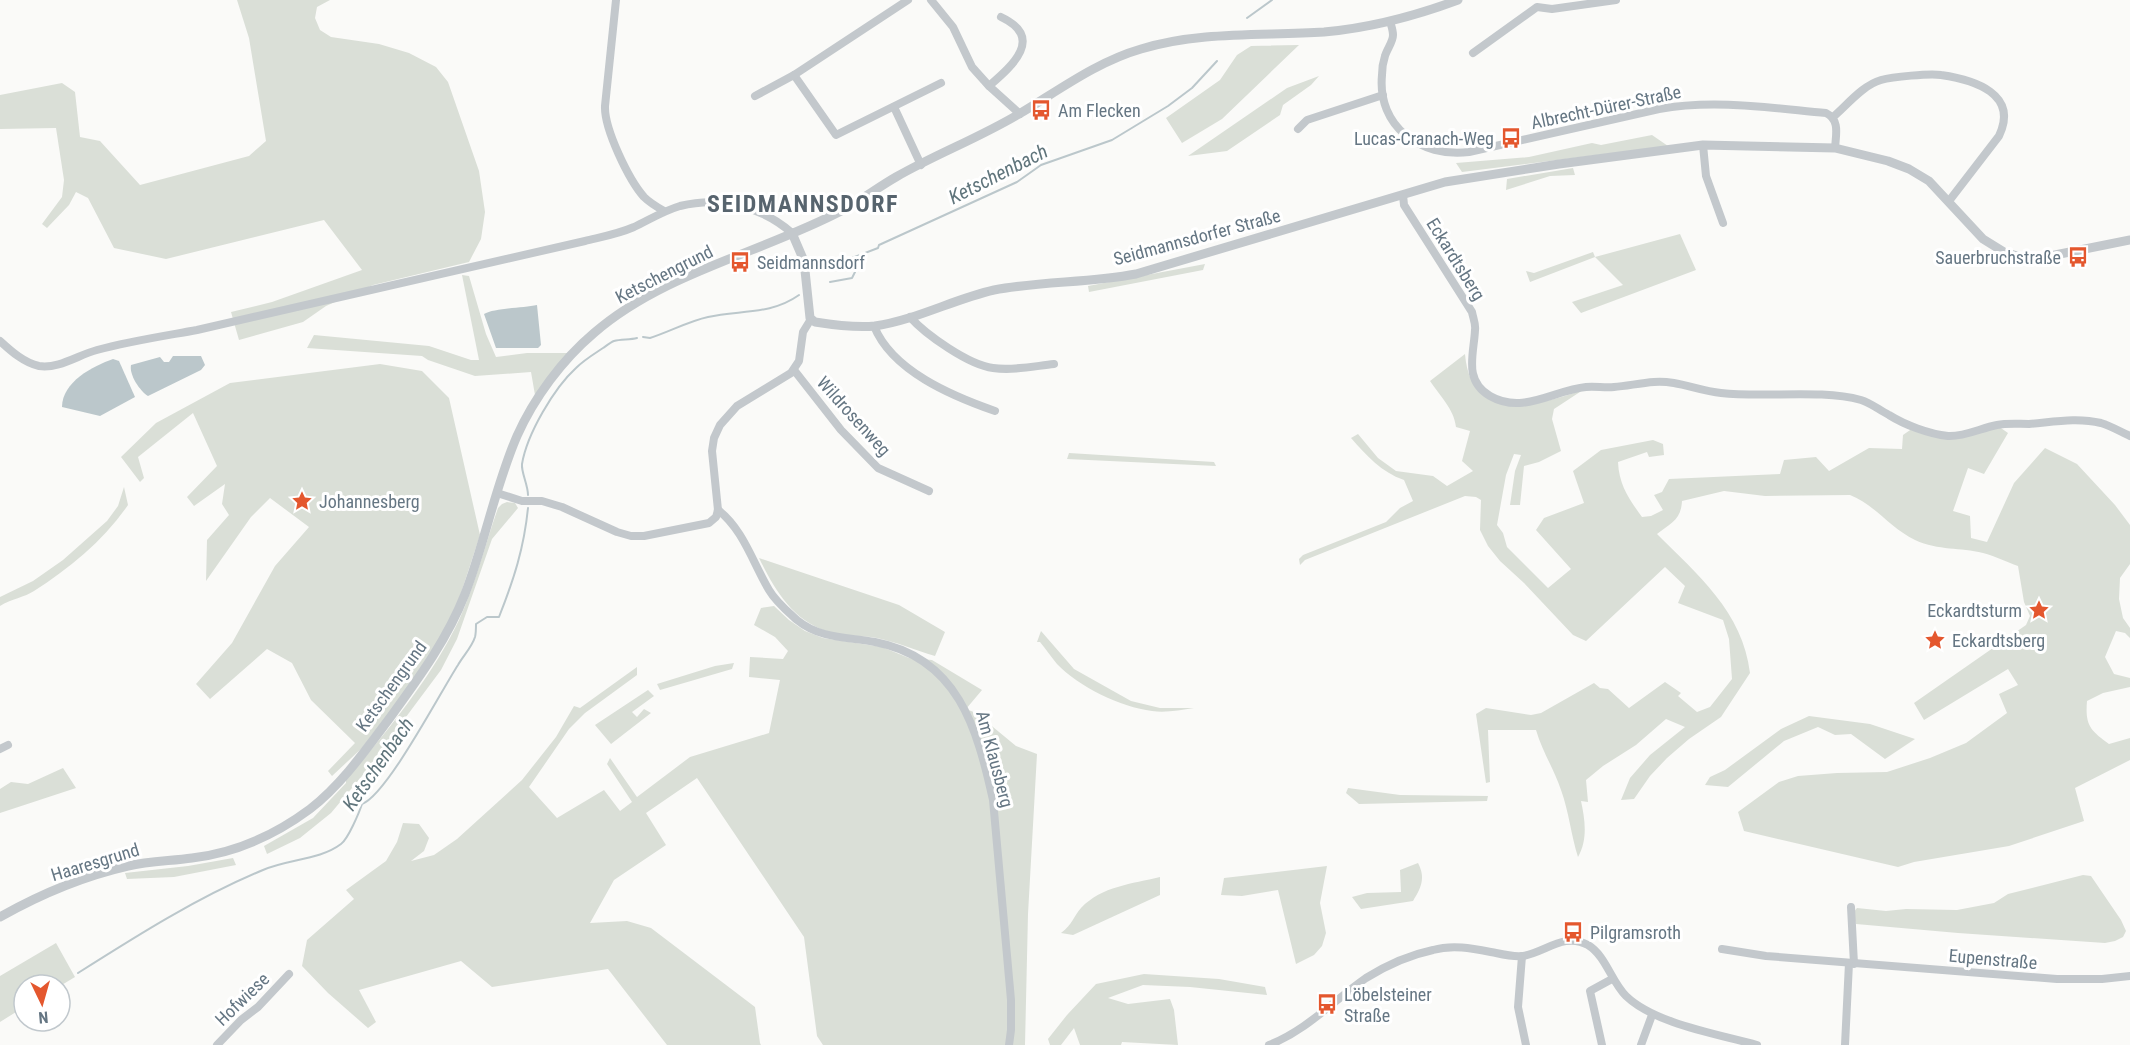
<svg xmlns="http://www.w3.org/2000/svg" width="2130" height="1045" font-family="'Roboto Condensed',sans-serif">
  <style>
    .green { fill: #dadfd7 }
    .water { fill: #bbc7cb }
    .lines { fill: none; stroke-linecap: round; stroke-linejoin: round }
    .stream { stroke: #bbc7cb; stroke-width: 2 }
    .minor { stroke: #c3c8cc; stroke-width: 8 }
    .tertiary { stroke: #c3c8cc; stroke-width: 9 }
    .labels { text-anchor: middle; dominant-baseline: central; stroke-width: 6; stroke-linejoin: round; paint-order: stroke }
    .street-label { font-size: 18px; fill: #657683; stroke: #fff }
    .poi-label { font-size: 18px; fill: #657683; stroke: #fff; text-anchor: start }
    .water-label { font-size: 20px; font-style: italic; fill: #60757c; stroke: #fff }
    .district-label { font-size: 24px; font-weight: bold; letter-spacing: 1.5px; fill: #57646e; stroke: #fff }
  </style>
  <rect width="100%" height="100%" fill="#fafaf8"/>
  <g class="green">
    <path d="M237,0H330L317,7L315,18L320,30L331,37L379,44L409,53L436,67L448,82L479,171L485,212L481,239L469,262L373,285L326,306L303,322L239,340L231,312L272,302L362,270L324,220L166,259L114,248L88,198L76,192L69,205L47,228L42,224L62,197L64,180L56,128L0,129V95L62,83L75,92L80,137L100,141L140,185L249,156L266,141L249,38Z"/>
    <path d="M1299,45L1222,119L1182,143L1166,118L1220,80L1237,55L1251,46Z"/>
    <path d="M1319,76L1311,85L1283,105L1280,115L1227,151L1188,156L1287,88Z"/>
    <path d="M1652,135L1668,146L1462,172L1456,163L1529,157L1592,143L1601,145Z"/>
    <path d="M1573,168L1575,175L1550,176L1506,190L1507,179Z"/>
    <path d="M1680,234L1696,270L1581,313L1572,302L1623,285L1595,257L1530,282L1526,271L1534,273L1593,252L1595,257Z"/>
    <path d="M1205,264L1203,270L1089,292L1088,286Z"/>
    <path d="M462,275L469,276L486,334L496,357L527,353H568L535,395L531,372L475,376L428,360L422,356L307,348L314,335L429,346L471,360H479Z"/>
    <path d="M1465,354C1471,425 1536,406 1583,390L1554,409L1552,419L1561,451L1539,462L1524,466L1520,505H1510L1515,471L1521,455L1514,454L1506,475L1497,525L1503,533L1507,547L1548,588L1571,569L1536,530L1544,518L1584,503L1573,471L1601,450L1653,440L1663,444L1664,455L1649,457L1647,452L1618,462C1619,485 1629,499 1642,517L1651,516L1663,510L1654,495L1662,492L1669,479L1780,474L1784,460L1816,457L1829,471L1869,448L1902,449L1903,435L1913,428L1946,438L1998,426L2008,433L1984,474L1968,468L1953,511L1970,516L1971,538L1987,542L2014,483L2045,448L2077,464L2115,505L2130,525V564L2120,578L2119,599L2123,618L2130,628V638L2125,633L2116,631L2105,657L2114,674L2130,678V687L2103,693L2087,701C2085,725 2090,730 2109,744L2130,738V760L2075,788L2084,821L2009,846L1914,862L1898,867L1744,831L1738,812L1779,782L1798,776L1837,773L1887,772L1930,758L1966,743L2007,713L1999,694L2018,685L2008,669L1924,720L1914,703L2026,625L2030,616L2024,602L2018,566C2007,562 1995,556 1983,553C1960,547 1939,551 1915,540C1890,528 1874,504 1850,495L1765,496L1724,491L1682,501C1681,520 1671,523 1657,534C1697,574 1743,612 1750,673L1721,717L1689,739L1667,758L1650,776L1634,799L1621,800L1630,778L1650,755L1685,727L1666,719L1636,745L1603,766L1586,780L1588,802L1581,801C1585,820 1588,839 1578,857C1571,835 1569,812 1561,790C1554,769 1542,751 1536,730H1488L1490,782L1486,783L1476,714L1486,708L1531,715L1541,713L1594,683L1600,688L1608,689L1629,708L1665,682L1681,693L1678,696L1697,712L1710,707L1732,679L1729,639L1723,620L1678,603L1685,586L1665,567L1586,641L1573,635L1524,583L1500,561L1488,546L1480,530L1481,500L1476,497L1465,496L1305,560L1300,565L1299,559L1303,555L1386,522L1400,508L1413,501L1404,480C1381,472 1367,456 1351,438L1358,434L1378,458L1396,471L1433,476L1447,486L1473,471L1462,461L1470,431L1456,427C1454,409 1440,396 1430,381Z"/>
    <path d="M380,364L422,371L449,398L480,535L461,593L446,629L413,682L362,748L332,776L328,771L355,743L311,700L292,663L267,649L210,699L196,684L232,643L275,566L309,527L270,498L251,517L206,581L207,540L229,515L222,504L225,484L194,506L187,497L217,466L193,413L138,457L144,478L140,482L121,457L156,423L230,383Z"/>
    <path d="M1069,453L1214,462L1216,466L1067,459Z"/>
    <path d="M124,487L128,505C104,540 70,568 34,591C25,597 11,599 0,606V597L33,581L63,560L107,521L118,506Z"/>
    <path d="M507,502L515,503L518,508L492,539L457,639L441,670L362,776L331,813L300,838L267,854L264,846L313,818L346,783V780C387,731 431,679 459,620C475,585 485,545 498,508L502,504Z"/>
    <path d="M759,558L899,605L945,632L935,656C915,650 896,642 877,638C861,635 841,637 826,631C791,619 774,588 759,558Z"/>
    <path d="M774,606L789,620L805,631L823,638L882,647L909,658L932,660L982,690L966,709L976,713L1016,746L1037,754L1028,914L1025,1045H823L817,1036L804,937L697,778L646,813L666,845L614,880L590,923L627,921L651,928L755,1007L760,1043L761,1045H667L608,969L492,987L461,961L359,990L376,1022L368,1028L328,993L302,966L307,940L354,899L346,890L386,861L397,842L403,823L419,824L429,838L424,851L411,861L434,855L457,839L522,780L556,737L574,706L580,708L637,667V675L585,713L569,729L529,787L557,818L604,790L620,811L632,802L607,764L610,758L637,797L690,757L769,733L780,680L749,677L750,657L783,659L788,651L775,637L754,625L761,608Z"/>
    <path d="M1041,631L1074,669L1131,701L1160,708H1194C1180,710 1166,713 1152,711C1121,707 1079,687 1057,664C1051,657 1046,649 1040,642H1037Z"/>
    <path d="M734,663L732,669L660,690L657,684L715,666Z"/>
    <path d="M648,690L654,696L632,712L637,717L644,709L651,713L611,744L595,725Z"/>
    <path d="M1809,716L1870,724L1915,739L1885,759L1851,734L1835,735L1818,727L1784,741L1728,787L1705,785L1710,777L1725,770L1781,729Z"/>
    <path d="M63,768L76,788L0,813V789L11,782L28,784Z"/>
    <path d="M1348,788L1400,795L1488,796L1487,801L1359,804L1346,793Z"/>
    <path d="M233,858L236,865L174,877L127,879L125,873L188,866Z"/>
    <path d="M1418,863C1426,878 1421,888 1413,901L1361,909L1352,897L1367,893L1401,892L1400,870Z"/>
    <path d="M1327,866L1320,903L1326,933L1322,946L1314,955L1296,964L1278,890L1242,896L1221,895L1224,878Z"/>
    <path d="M2083,875L2091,876L2121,920L2126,931L2123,937L2115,941L2105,943L1958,933L1856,924L1853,913L1857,908L1886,911L1906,909L1957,910L1994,903L2008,894Z"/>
    <path d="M1160,877V895L1073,935L1061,933C1073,924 1073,917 1081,908C1102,886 1132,884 1160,877Z"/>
    <path d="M56,943L75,977L60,986L24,985V1007L0,1022V976Z"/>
    <path d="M1144,974L1219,979L1265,987L1267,995L1190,987L1143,985L1108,998L1128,1004L1170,999L1174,1010L1178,1045L1122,1042L1121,1045H1080L1074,1028L1061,1045H1050L1048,1039L1067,1015L1096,984Z"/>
  </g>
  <g class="water">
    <path d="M537,305L541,345L538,348H496L484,314C494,308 523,308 537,305Z"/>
    <path d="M173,356H201L205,365L201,370L148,396C140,391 129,375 131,365L160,357L164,362H169Z"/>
    <path d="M113,359L119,361L135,397L100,416L62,407C62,382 93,366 113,359Z"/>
  </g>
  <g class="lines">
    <g class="stream">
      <path d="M1247,18L1272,0"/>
      <path d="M830,282L852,278L857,268L852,258L878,248L879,245L1017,182L1041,165L1112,140L1168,106L1192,88L1217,61"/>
      <path d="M643,337L650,338C669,332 689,321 708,317C740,310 771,315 799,295"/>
      <path d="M528,495C528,485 521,472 522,464C527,434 554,388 576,368C584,360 594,354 603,348C606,346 611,342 614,341C621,339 630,340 637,338"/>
      <path d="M78,973C138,935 198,897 263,870C288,859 320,860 341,844C348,839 359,813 362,804C387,795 441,691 458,665C463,656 472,647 475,637C476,633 476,628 476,624L487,617H499C514,579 524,548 528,508"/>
    </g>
    <g class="minor">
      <path d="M616,0L605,106C604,129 629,180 644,197C650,203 657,207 664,211"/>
      <path d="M931,0L953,27L972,67L989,86"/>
      <path d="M1001,17C1045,38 1012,66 989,86L1020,114"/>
      <path d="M1390,21C1391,25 1393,30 1393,35C1393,42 1387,49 1385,56C1383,62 1382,69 1382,75C1377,127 1421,158 1469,152L1659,109C1714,99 1771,108 1826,113C1840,120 1836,134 1835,148"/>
      <path d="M1473,53L1537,7L1552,9L1616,0"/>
      <path d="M794,75L836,135L941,83"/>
      <path d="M755,96L794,75L908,0"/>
      <path d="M894,107L921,165"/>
      <path d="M1833,117C1847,105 1863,85 1881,80C1892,77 1930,73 1941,75C1975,80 2019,94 1999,136L1949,201"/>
      <path d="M1298,129L1307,120L1383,95"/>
      <path d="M1703,145L1706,176L1723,223"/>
      <path d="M1403,195L1404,205L1472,312C1473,318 1476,324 1475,330C1474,354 1463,380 1490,396C1523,415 1554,390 1586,387C1595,386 1605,388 1614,387C1627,386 1640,383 1654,382C1677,380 1698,391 1721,393C1765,398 1820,389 1861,400C1871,403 1879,410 1889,415C1905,425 1929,434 1948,436C1964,437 1981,428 1997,425C2007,423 2018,424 2029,424C2053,422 2077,417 2101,423C2111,426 2121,432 2130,436"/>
      <path d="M910,317C926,335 969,365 993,368C1013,371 1035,366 1054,364"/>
      <path d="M874,326C892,371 952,396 995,411"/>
      <path d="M0,341C11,351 24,363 39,366C59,369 78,355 97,350C130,341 164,336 197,330L585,241C601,237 618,234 634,227C649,220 663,211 680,206C720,196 761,206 792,233"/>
      <path d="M794,370L841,430L878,468L929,491"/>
      <path d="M497,493L522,501H542L562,507L617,532L631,536H644L709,523L716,517L718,510L712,451L714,438L720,425L737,406L791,373L799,361L803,332L811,319"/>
      <path d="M718,510C743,529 753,563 769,590C776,602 787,611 797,620C820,639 848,637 875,642C958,658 977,728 993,800L1011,1000V1030L1009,1045"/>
      <path d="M0,749L8,745"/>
      <path d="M1851,907L1854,964"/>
      <path d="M1722,949L1766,956L2057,979H2102L2130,976"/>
      <path d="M1522,956L1518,1007L1526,1045"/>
      <path d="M217,1045L241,1020L258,1007L289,974"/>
      <path d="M1269,1045C1307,1030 1333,1001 1366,978C1387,965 1409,955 1433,950C1454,944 1475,949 1496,953C1505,955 1514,957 1523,956C1546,952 1564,932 1588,945C1606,956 1611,981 1626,996C1655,1024 1718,1034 1757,1045"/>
      <path d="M1602,1045L1590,991L1612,979"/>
      <path d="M1641,1045L1652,1015"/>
      <path d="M1845,1045L1849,963"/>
    </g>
    <g class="tertiary">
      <path d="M792,233L804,261L810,318L815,322C834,325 856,328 875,326C916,320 954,299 994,290C1041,281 1089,283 1136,274L1445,182L1559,164L1703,145L1835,148L1888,161L1909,169L1929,181L1983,239L2004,252L2017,256L2040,258L2130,240"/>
      <path d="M0,917C39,895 84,876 128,866C149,861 171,861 192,858C235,853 275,835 310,809C341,785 365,751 389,719C418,679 447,640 465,594C485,542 495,487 517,436C534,398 562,360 594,333C663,273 761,253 841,211C860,201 877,188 896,177C936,154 979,138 1019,114C1058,91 1096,62 1141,49C1200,31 1262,36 1324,32C1370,28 1415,16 1458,0"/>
    </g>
  </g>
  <defs>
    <g id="bus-bare" transform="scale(1.62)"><path d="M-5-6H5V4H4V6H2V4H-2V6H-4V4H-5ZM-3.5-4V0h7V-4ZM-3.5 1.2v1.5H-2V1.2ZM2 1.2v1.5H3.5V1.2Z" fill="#e4572e" stroke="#fff" stroke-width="2.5" paint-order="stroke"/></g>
    <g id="sight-bare" transform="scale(1.62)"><path d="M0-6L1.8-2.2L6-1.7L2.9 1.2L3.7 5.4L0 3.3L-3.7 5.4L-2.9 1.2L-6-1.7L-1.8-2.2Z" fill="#e4572e" stroke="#fff" stroke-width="2.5" paint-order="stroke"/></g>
  </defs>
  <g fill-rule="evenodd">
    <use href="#bus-bare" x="1041" y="110"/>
    <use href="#bus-bare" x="1511" y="138"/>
    <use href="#bus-bare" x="2078" y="257"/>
    <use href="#bus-bare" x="740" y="262"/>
    <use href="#sight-bare" x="302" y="501"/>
    <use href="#sight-bare" x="2039" y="610"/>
    <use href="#sight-bare" x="1935" y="640"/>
    <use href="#bus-bare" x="1573" y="932"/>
    <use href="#bus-bare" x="1327" y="1004"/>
  </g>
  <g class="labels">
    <g class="street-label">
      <text transform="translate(1606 107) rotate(-12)">Albrecht-Dürer-Straße</text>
      <text transform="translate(1197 237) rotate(-15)">Seidmannsdorfer Straße</text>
      <text transform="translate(1456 259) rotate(58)">Eckardtsberg</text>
      <text transform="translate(664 274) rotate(-27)">Ketschengrund</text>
      <text transform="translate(854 416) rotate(48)">Wildrosenweg</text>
      <text transform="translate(391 686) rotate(-54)">Ketschengrund</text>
      <text transform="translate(995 759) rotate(75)">Am Klausberg</text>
      <text transform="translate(95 862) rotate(-17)">Haaresgrund</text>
      <text transform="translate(1993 959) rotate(5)">Eupenstraße</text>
      <text transform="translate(242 999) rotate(-44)">Hofwiese</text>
    </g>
    <g class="poi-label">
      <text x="1058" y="110">Am Flecken</text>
      <text x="1494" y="138" text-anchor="end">Lucas-Cranach-Weg</text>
      <text x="2061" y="257" text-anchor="end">Sauerbruchstraße</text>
      <text x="757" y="262">Seidmannsdorf</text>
      <text x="319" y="501">Johannesberg</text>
      <text x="2022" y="610" text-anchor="end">Eckardtsturm</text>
      <text x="1952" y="640">Eckardtsberg</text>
      <text x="1590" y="932">Pilgramsroth</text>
      <text x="1344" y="994">Löbelsteiner<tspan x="1344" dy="21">Straße</tspan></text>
    </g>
    <g class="water-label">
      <text transform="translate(998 174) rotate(-27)">Ketschenbach</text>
      <text transform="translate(378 764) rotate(-55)">Ketschenbach</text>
    </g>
    <g class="district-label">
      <text x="803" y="204">SEIDMANNSDORF</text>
    </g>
  </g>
  <g transform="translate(42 1003) rotate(175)"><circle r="28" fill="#ffffff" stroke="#c1c8cd" stroke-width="1.5"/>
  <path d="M0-4.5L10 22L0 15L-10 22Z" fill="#e4572e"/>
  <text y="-9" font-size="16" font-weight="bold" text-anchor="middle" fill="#657683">N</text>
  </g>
</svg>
